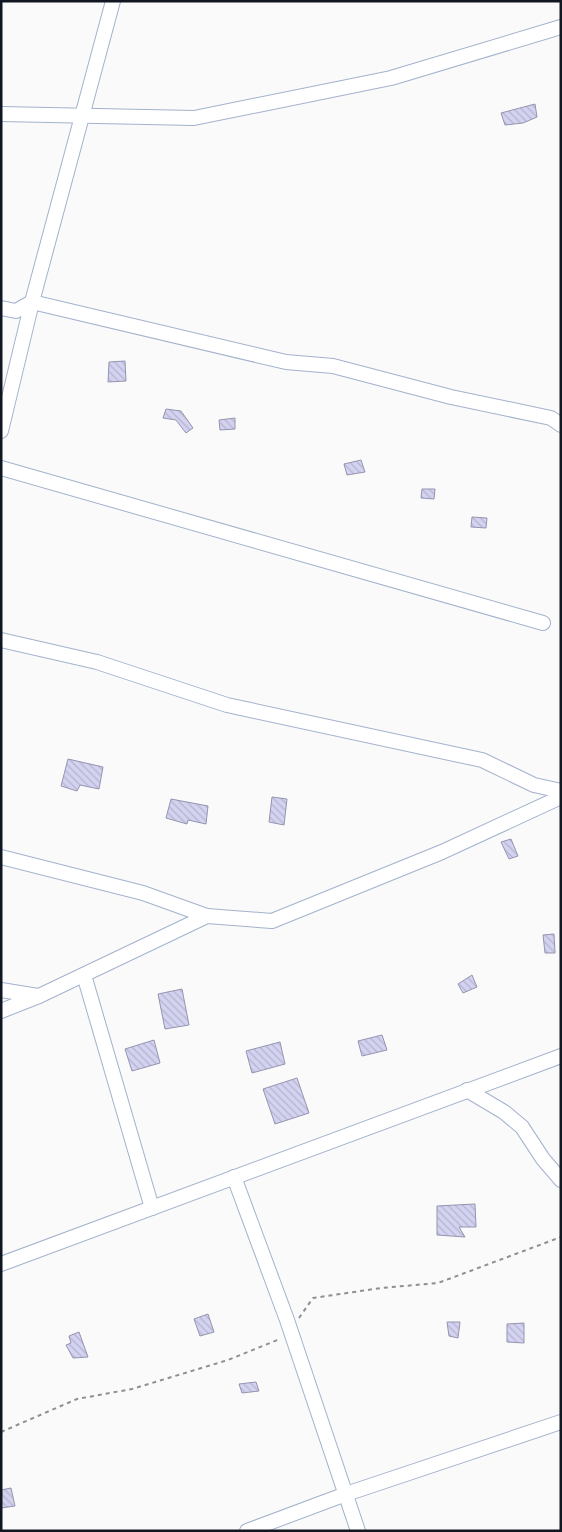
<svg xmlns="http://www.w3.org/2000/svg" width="562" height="1532" font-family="Helvetica,sans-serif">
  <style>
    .building { fill: url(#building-back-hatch); stroke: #9594b0 }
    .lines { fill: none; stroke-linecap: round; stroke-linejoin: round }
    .minor-casing { stroke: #a3b2cc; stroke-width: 16 }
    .path { stroke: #8d8f94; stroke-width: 2; stroke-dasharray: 4 4; stroke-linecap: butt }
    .minor { stroke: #fff; stroke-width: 14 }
  </style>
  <defs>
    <pattern id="building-back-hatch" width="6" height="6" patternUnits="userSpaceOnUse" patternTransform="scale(1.25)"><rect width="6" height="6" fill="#d3d3f1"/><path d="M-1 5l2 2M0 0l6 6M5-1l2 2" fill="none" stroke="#b4b4ce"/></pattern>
  </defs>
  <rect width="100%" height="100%" fill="#fafafa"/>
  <g class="building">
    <path d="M535,104L537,117L523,123L505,125L501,113Z"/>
    <path d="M125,361L126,381L108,382L109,362Z"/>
    <path d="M166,409L181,411L193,428L186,433L176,420L163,418Z"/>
    <path d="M235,418V429L220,430L219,420Z"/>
    <path d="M361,460L365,472L347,475L344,464Z"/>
    <path d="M422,489H435L434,499L421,498Z"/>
    <path d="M472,517L487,518L486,528L471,527Z"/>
    <path d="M68,759L103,767L99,789L80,785L77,791L61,786Z"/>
    <path d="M272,797L287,799L284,825L269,822Z"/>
    <path d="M171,799L208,806L206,824L188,820L187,824L166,818Z"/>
    <path d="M511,839L518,856L509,859L501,842Z"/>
    <path d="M554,934L555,953H545L543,935Z"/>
    <path d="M472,975L477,987L463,993L458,984Z"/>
    <path d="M182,989L189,1025L165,1029L158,994Z"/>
    <path d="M382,1035L387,1050L362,1056L358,1041Z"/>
    <path d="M154,1040L160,1063L132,1071L125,1049Z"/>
    <path d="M280,1042L285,1064L252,1073L246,1051Z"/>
    <path d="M297,1078L309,1113L275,1124L263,1089Z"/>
    <path d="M475,1204L476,1227H459L465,1237L437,1235V1206Z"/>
    <path d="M208,1314L214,1332L200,1336L194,1319Z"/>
    <path d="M447,1322H460L458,1338L449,1336Z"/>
    <path d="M524,1323V1343L507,1342V1324Z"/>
    <path d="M79,1332L88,1357L73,1358L66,1345L71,1343L69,1336Z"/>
    <path d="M256,1382L259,1391L242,1393L239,1384Z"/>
    <path d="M11,1488L15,1506L1,1508V1490Z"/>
  </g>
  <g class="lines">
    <g class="minor-casing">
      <g id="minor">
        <path d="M1,114L194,118L391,78L561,27"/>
        <path d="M1,308L16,311L32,302L286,362L333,366L451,397L551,418L561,425"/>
        <path d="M1,431L32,302L113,1"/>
        <path d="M1,468L543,623"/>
        <path d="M1,640L97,662L227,705L482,760L534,785L561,791"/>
        <path d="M1,857L143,893L207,916"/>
        <path d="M84,975L152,1208"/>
        <path d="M1,990L38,996"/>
        <path d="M1,1011L39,996L207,916L272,921L442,852L561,797"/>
        <path d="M467,1090L504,1112L522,1127L543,1159L561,1180"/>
        <path d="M234,1177L287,1320L358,1531"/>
        <path d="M1,1264L561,1056"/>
        <path d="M247,1531L346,1494L561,1422"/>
      </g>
    </g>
    <g class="path">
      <path d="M299,1318L313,1298L381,1288L438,1283L561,1237"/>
      <path d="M1,1432L77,1399L132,1389L228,1360L280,1339"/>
    </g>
    <use href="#minor" class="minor"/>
  </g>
  <rect width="562" height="1532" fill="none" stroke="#111720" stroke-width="5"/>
</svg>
